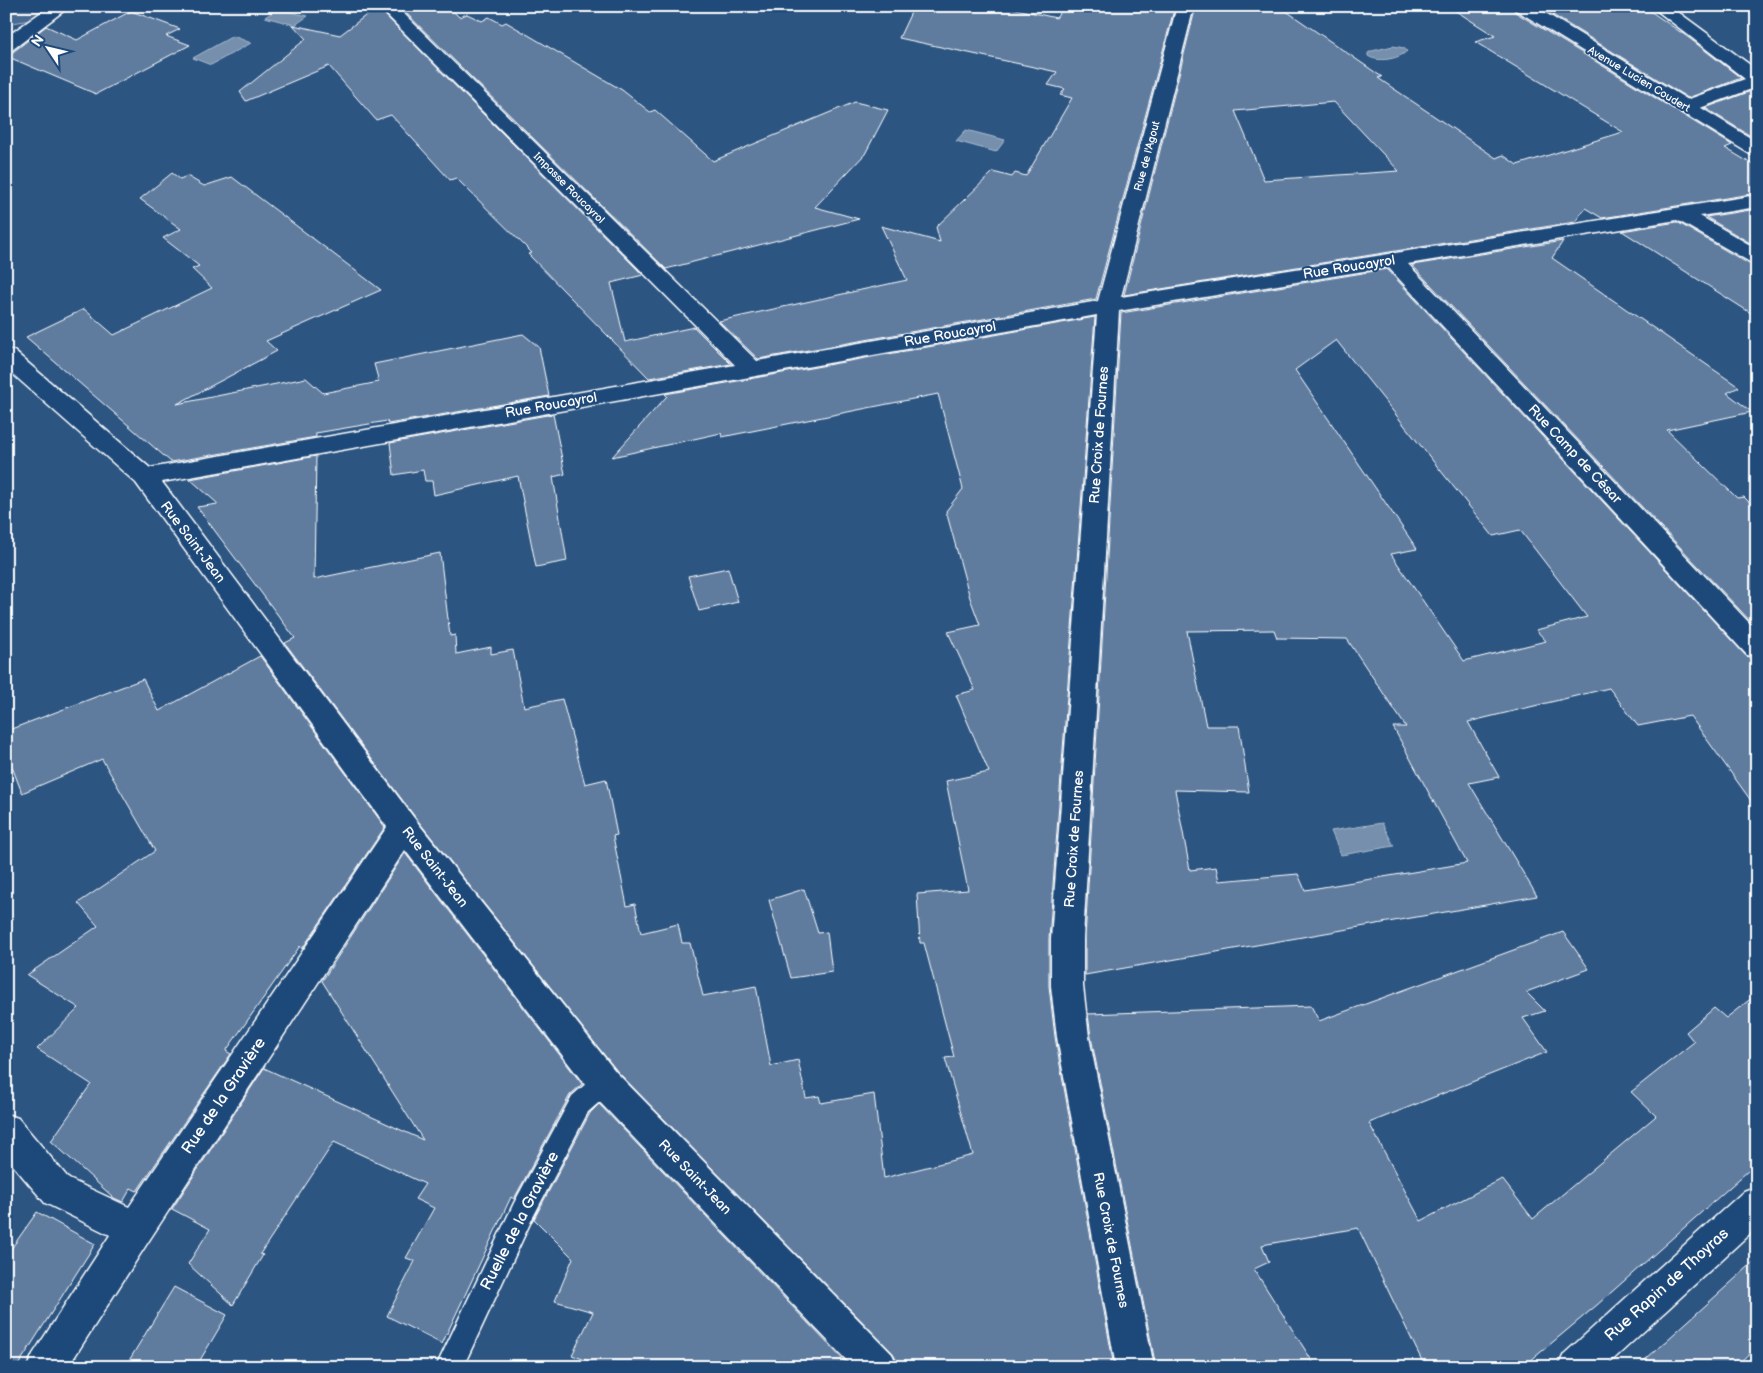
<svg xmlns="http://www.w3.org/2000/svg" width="1763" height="1373" font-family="'Balsamiq Sans',sans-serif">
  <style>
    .green { fill: #486b92; stroke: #a4b5c8 }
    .water { fill: #748fad; stroke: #acbcce }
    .building { fill: #5e7c9f; stroke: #fff; fill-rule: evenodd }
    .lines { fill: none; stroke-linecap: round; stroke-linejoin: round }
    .service-casing { stroke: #fff; stroke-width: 3 }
    .minor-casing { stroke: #fff; stroke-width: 3 }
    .secondary-casing { stroke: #fff; stroke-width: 3 }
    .service { fill: #1f4a7a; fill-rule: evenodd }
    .minor { fill: #1f4a7a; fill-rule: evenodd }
    .secondary { fill: #1f4a7a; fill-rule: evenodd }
    .labels { text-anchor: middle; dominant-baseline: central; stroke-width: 4; stroke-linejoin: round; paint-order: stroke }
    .far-street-label { font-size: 11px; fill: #fff; stroke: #1f4a7a }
    .street-label { font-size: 14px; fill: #fff; stroke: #1f4a7a }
    .near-street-label { font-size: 16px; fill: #fff; stroke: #1f4a7a }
  </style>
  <rect width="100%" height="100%" fill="#2c5582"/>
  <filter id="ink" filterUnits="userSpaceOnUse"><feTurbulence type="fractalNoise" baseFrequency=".02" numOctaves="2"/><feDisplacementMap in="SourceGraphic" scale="10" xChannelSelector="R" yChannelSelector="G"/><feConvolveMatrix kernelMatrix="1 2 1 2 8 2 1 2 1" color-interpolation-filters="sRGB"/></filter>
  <g filter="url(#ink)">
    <path class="green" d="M6,6H54L31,20L12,23L6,28Z"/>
    <g class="water">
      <path d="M277,9L308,16L295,25L265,17Z"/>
      <path d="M233,36L251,43L211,65L193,58Z"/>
      <path d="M1393,46L1404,48L1407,51C1399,59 1378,63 1368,56V53L1372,51Z"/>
      <path d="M966,130L1005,140L996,152L956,141Z"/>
      <path d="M1382,823L1394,846L1341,855L1331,831Z"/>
    </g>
    <g class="building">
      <path d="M399,6H448L459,17L467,14L482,21L489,17L502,24L506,22L622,90L650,112L655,110L713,161L855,102L888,110L865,154L815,207L859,219L666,269Z"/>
      <path d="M914,6H1003L1056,18L1065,6H1175L1096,299L758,359L719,321L907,280L881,226L940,242L936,227L993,172L1012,177L1015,173L1026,176L1072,98L1060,95L1065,89L1048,85L1057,72L899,38Z"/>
      <path d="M1196,6H1279L1382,77L1378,78L1496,158L1503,155L1517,165L1623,132L1475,42L1495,36L1448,6H1512L1515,12L1732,145L1725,148L1757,167V193L1602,218L1585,208L1575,222L1124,295ZM1334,102L1399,171L1264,180L1235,111Z"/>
      <path d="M1538,6H1643L1689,38L1741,78L1688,98Z"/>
      <path d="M377,7L643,275L611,283L625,342L694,327L731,364L649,378L528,254L532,253L456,178L450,180L391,115L376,120L329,66L246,101L240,92L306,39L293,25L340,35Z"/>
      <path d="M131,11L180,29L166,36L190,45L96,94L6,56V54L13,52L46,26L77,40Z"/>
      <path d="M1757,89V137L1754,138L1705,108Z"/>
      <path d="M172,173L180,179L187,176L204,186L232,177L381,290L266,341L277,351L177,404L306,378L323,393L379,382L374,364L523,334L539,347L549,396L388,424L387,421L316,433V437L171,462L26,337L84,309L114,335L212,288L192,269L199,266L163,238L181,229L140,199Z"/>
      <path d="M1757,209V247L1706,217Z"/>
      <path d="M1677,222L1749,264L1757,266V317L1622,231Z"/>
      <path d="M1563,241L1552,258L1739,387L1727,393L1752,412L1667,430L1737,498L1744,497L1757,510V628L1412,265Z"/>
      <path d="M1387,269L1746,656L1757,660V809L1690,716L1638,726L1609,688L1468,722L1499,777L1469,783L1537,896L1085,975V939L1121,313ZM1336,340L1493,536L1520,530L1587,617L1536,630L1546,641L1464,661L1391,554L1417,549L1295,370ZM1274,630L1277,638L1347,639L1406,727H1393L1467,863L1305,890L1298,874L1219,881L1216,867L1190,870L1175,790L1249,792L1239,726H1206L1187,631Z"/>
      <path d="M1095,317L1049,939V986L1055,1037L1114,1367H900L893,1353L617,1071L415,817L285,643L295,638L197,507L218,504L190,479L316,456L314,579L440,553L450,636L455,635L456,654L491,647V654L513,650L524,707L562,699L585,784L606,779L617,835L613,836L627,906L635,904L641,933L678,924L682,943H690L703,996L756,986L771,1066L798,1060L806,1098L819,1096L821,1103L874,1094L884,1178L973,1155L945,1058L954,1057L924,943H920L917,894L968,890L946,781L989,772L956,695L975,690L948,632L980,625L970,598L946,511L963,489L938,394L722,437L721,433L612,457L667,396L665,394Z"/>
      <path d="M553,414L565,474L553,477L567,561L536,567L518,476L434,495L432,481H425L423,470L394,475L390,443Z"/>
      <path d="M728,568L738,602L699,611L688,576Z"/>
      <path d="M260,656L385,827L302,949L300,946L226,1051L231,1054L137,1191L131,1188L123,1202L114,1198L51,1141L91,1084L37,1049L79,1008L27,975L98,926L78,903L155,851L102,759L22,793L6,751V731L143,679L159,711Z"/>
      <path d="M405,853L582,1084L570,1095L514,1199L511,1197L442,1344L387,1316L415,1261L406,1258L434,1208L415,1199L425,1184L334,1142L260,1254L263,1255L233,1305L188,1264L210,1229L172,1209L264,1068L423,1140L322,981Z"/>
      <path d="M804,889L818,933L827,932L832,972L791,978L769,900Z"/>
      <path d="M1563,932L1589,969L1526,992L1545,1011L1523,1018L1547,1052L1369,1123L1421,1221L1502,1179L1533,1219L1656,1116L1631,1092L1694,1042L1686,1032L1714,1008L1726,1018L1757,994V1163L1597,1305L1523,1367H1425L1358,1228L1262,1245L1269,1262L1254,1269L1316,1367H1156L1091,1037L1088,1014L1311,1006L1319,1021Z"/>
      <path d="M599,1104L850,1367H604L572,1355L593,1312L555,1301L573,1258L534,1219L590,1113Z"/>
      <path d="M37,1212L95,1244L17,1367H6V1256Z"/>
      <path d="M1757,1259V1346L1735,1367H1637Z"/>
      <path d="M174,1287L227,1315L196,1367H125Z"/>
    </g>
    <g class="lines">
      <g class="service-casing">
        <path id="service" d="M604,1072L612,1075L615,1083L612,1091L588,1112L532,1219L463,1367H436L514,1203L572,1096L596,1075Z"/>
      </g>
      <g class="minor-casing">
        <g id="minor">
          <path d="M50,6H70L12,50L6,51V37Z"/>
          <path d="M378,6H396L757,361L1098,301L1177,6H1194L1121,297L1757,195V207L1700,216L1757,249V264L1750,262L1677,220L1408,264L1757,631V658L1747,655L1388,267L1119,311L1083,939V986L1089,1037L1154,1367H1116L1057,1037L1051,986V939L1097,315L162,482L414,818L616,1072L892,1354L898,1367H853L592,1094L405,850L148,1242L68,1367H27L33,1354L110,1235L45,1203L6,1157V1114L18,1118L69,1179L129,1207L387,827L136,483L6,368V349L14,351L150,468L735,365Z"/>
          <path d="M1651,6H1670L1757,70V87L1692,111L1685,113L1678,111L1676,107L1678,103L1745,79Z"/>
          <path d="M1757,1186V1227L1605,1367H1558L1564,1354L1744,1191Z"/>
        </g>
      </g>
      <g class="secondary-casing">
        <path id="secondary" d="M1514,6H1534L1757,142V156L1750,154L1516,10Z"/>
      </g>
      <use href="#service" class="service"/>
      <use href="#minor" class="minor"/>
      <use href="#secondary" class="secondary"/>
    </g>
  </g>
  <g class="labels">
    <g class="far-street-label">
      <text transform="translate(1639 79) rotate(31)">Avenue Lucien Coudert</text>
      <text transform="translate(1147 156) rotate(-75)">Rue de l'Agout</text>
      <text transform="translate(569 188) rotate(45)">Impasse Roucayrol</text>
    </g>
    <g class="street-label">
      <text transform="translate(1349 267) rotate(-9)">Rue Roucayrol</text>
      <text transform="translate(950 334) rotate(-10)">Rue Roucayrol</text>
      <text transform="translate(551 405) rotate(-10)">Rue Roucayrol</text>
      <text transform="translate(1099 435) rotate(-86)">Rue Croix de Fournes</text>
      <text transform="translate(1575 454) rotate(47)">Rue Camp de César</text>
      <text transform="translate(193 542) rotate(53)">Rue Saint-Jean</text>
      <text transform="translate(1074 839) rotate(-86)">Rue Croix de Fournes</text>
      <text transform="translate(435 867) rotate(52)">Rue Saint-Jean</text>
      <text transform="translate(695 1177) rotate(46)">Rue Saint-Jean</text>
      <text transform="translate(1111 1240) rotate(79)">Rue Croix de Fournes</text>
    </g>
    <g class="near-street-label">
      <text transform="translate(224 1096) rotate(-56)">Rue de la Gravière</text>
      <text transform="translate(520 1221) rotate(-63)">Ruelle de la Gravière</text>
      <text transform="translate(1667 1285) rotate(-42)">Rue Rapin de Thoyras</text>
    </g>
  </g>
  <rect width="1763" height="1373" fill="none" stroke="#1f4a7a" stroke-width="25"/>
  <rect x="12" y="12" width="1738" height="1348" fill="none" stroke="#fff" stroke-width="2" filter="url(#ink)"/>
  <g transform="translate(48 48) rotate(305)" stroke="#1f4a7a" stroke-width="4" paint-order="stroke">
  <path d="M0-4L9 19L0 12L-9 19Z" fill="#ffffff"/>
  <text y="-8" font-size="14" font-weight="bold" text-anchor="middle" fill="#ffffff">N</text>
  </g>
</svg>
